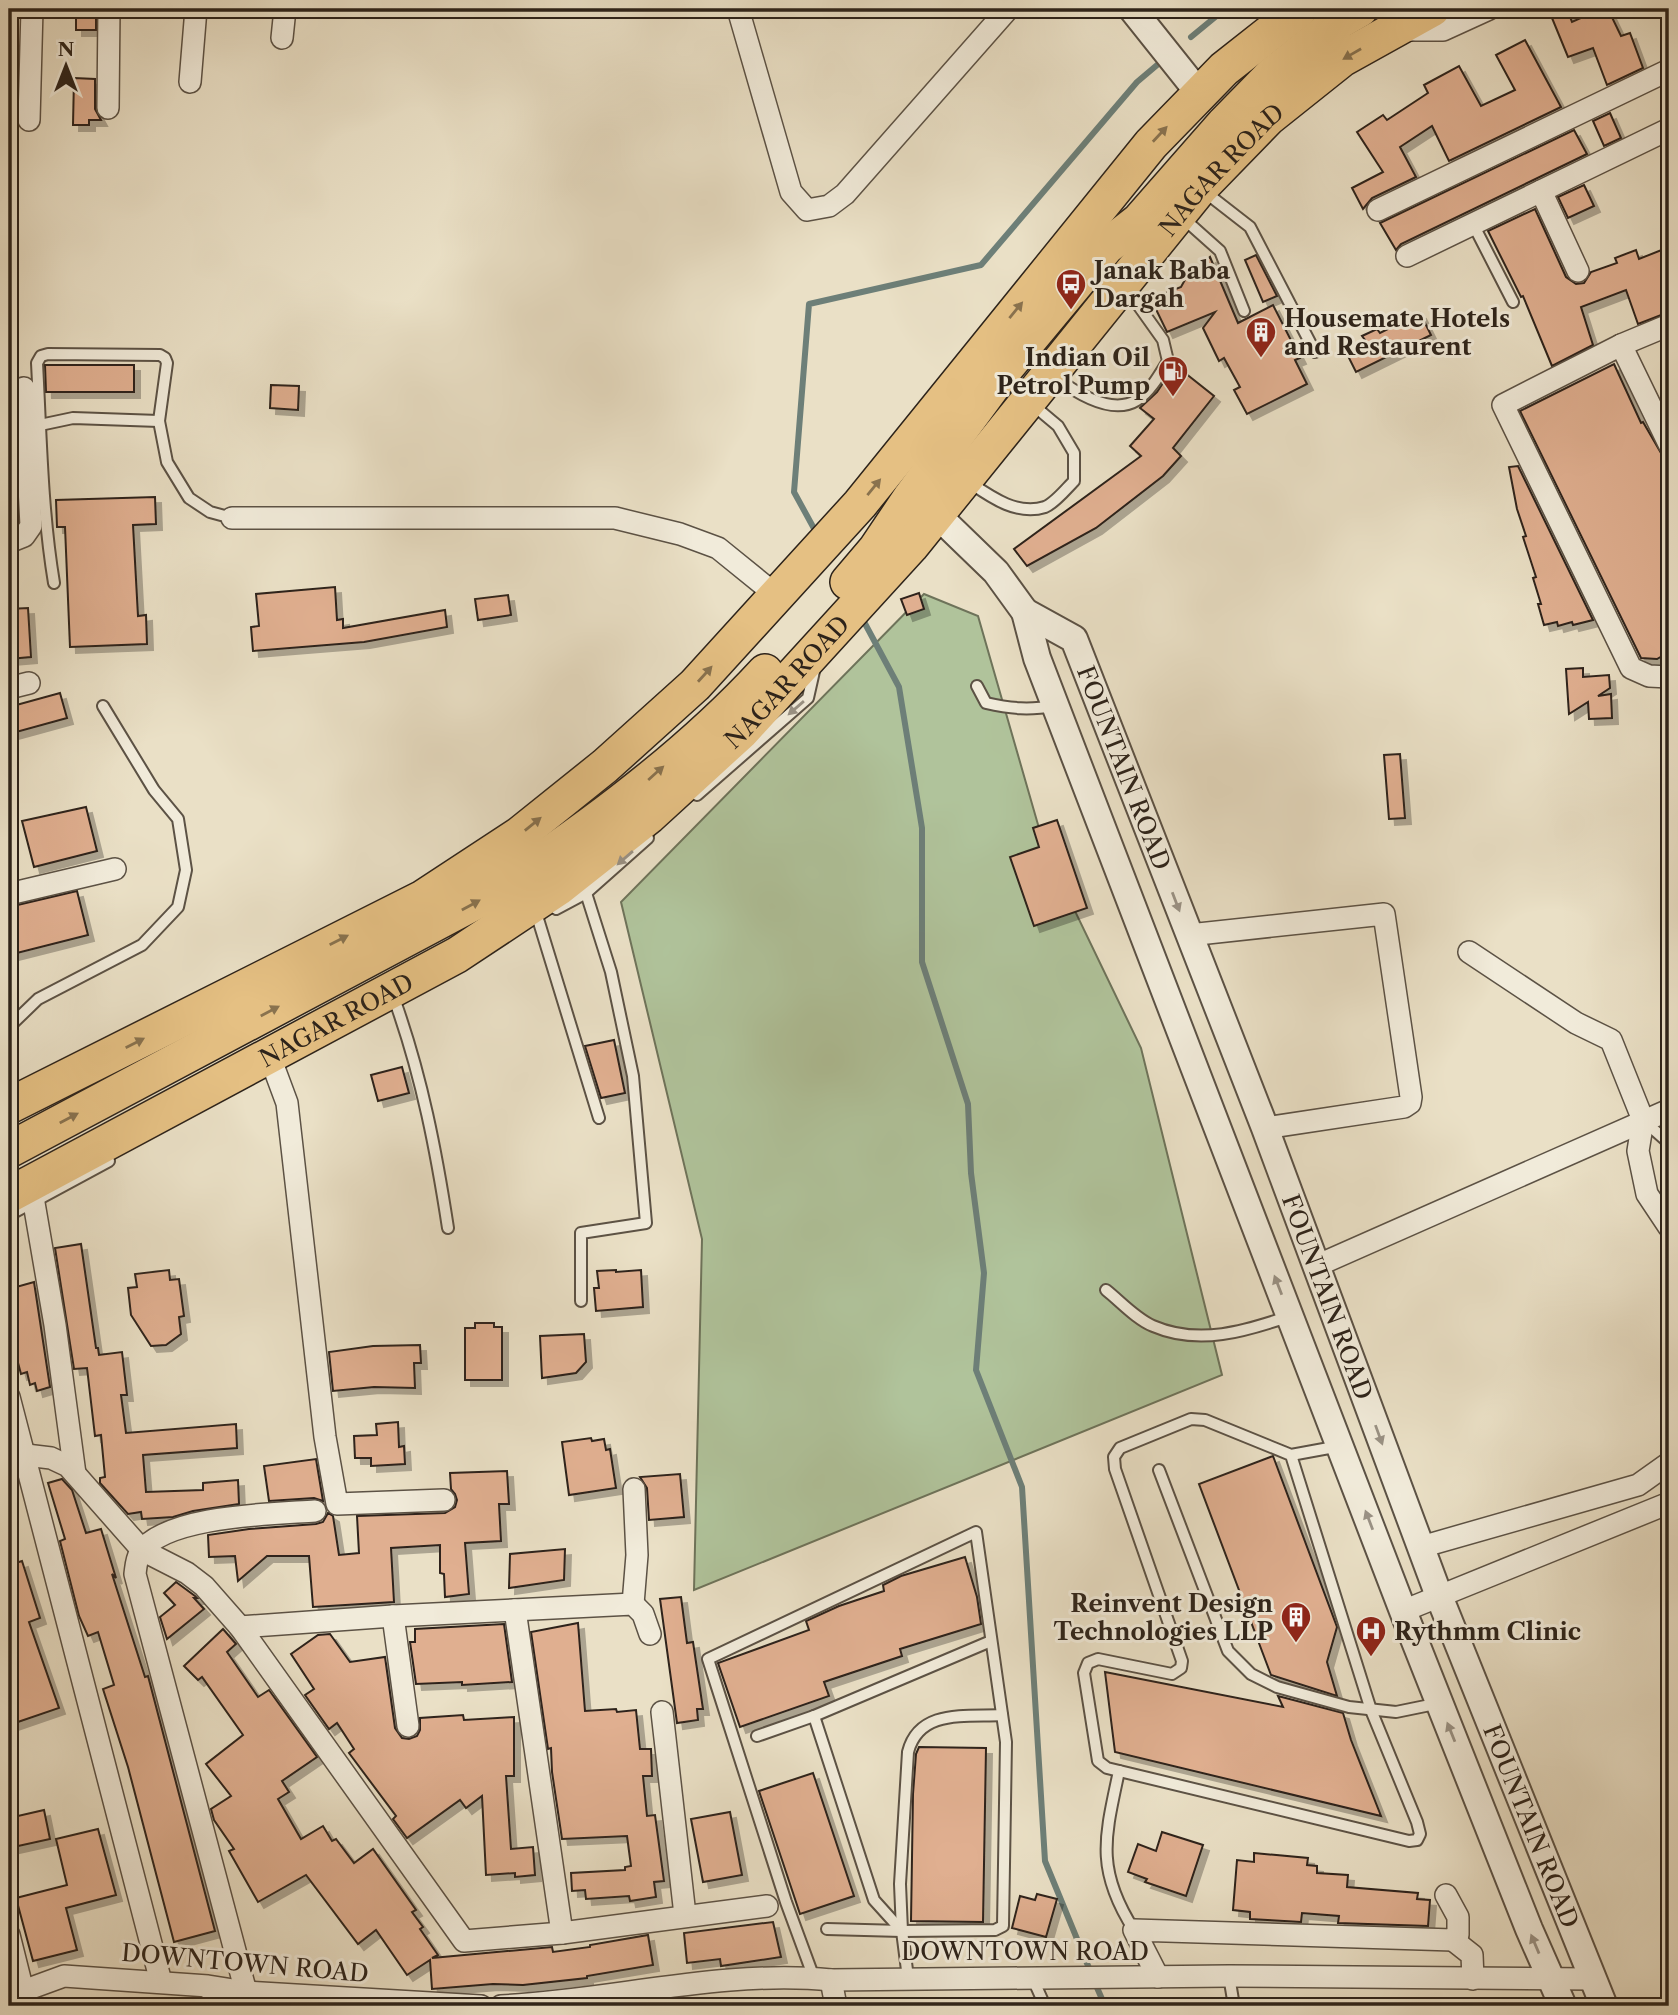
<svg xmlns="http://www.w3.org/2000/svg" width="1678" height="2015" font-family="'Libre Caslon Text',serif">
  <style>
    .green { fill: #b0c39b; stroke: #6e735a; stroke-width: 2 }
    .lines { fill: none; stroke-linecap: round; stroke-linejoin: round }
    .stream { stroke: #6d7f78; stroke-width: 6 }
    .building { fill: #e0af90; stroke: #2d231a; stroke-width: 2; filter: url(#shadow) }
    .service-casing { stroke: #5c5245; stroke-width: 14 }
    .minor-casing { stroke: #5c5245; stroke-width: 24 }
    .tertiary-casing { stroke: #5c5245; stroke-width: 30 }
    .trunk-casing { stroke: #2d231a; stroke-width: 38 }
    .service { stroke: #f1ebda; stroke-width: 10 }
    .minor { stroke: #f1ebda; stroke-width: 21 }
    .tertiary { stroke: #f1ebda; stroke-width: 26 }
    .trunk { stroke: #e5c083; stroke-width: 35 }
    .oneway { fill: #89724e }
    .oneway2 { fill: #999184 }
    .labels { text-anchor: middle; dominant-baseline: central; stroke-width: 6; stroke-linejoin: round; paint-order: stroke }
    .street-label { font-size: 24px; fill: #2d231a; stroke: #f1ebda }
    .poi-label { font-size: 24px; font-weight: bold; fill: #2d231a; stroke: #f1ebda; text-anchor: start }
  </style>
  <defs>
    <filter id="shadow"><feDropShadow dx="6" dy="6" stdDeviation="0" flood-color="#0004"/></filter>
  </defs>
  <rect width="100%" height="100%" fill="#eae0c6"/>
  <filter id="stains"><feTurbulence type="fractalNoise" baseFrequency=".00286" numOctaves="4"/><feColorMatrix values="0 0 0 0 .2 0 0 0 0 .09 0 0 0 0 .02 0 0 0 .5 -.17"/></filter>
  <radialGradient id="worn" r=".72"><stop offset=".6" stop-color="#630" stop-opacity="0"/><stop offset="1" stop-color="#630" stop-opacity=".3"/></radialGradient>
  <path class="green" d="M924,594L978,616L1045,849L1141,1048L1222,1375L694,1590L702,1239L621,902Z"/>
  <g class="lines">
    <g class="stream">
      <path d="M1191,37L1225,9"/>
      <path d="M817,534L794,492L809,304L981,265L1137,82L1163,60"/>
      <path d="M862,618L899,687L922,828V962L968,1104L971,1173L984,1273L976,1370L1022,1487L1045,1861L1091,1973"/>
      <path d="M1095,1983L1105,2006"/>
    </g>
  </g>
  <g class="building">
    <rect x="76" y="9" width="20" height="21"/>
    <path d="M1601,9H1608L1621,36L1630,33L1643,68L1607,85L1593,48L1568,57L1552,18L1568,12L1572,22Z"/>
    <path d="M1525,40L1561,107L1449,161L1432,126L1400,147L1416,177L1372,198L1363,209L1352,188L1383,172L1357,132L1383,115L1387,120L1428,93L1424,85L1459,66L1481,106L1515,90L1496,55Z"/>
    <path d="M74,78L95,79V109L101,120H89V125H73Z"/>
    <path d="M1610,113L1621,138L1604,146L1593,121Z"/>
    <path d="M1574,130L1587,154L1401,244L1396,250L1380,223Z"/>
    <path d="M1584,185L1594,206L1568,218L1558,197Z"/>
    <path d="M1535,209L1566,277L1576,284L1584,283L1591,272L1617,263L1615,258L1636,250L1639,259L1669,247V312L1638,324L1626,290L1581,307L1593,345L1552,366L1523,296L1521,297L1488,231Z"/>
    <path d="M1256,255L1277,296L1263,302L1245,260Z"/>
    <path d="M1210,257L1238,323L1273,305L1300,358L1295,360L1307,384L1247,414L1234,390L1240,387L1224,358L1219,361L1203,328L1215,312L1167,332L1151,299L1181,287L1186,278Z"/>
    <path d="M1420,313L1431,335L1356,372L1345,350L1365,340L1362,336L1377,329L1380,333Z"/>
    <path d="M1614,364L1641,423L1643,422L1665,460L1669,458V652L1657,659L1641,658L1520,411Z"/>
    <path d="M45,365H134V392H46Z"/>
    <path d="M1175,365L1214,396L1173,448L1181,456L1163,476L1096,528L1027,566L1014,549L1141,456L1130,446L1154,419L1140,408L1157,392Z"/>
    <path d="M271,385L299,386L298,410L270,408Z"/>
    <path d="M1518,466L1593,620L1573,625L1572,622L1558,626L1557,622L1544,625L1538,604H1541L1533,578L1536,577L1523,537L1526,536L1517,509L1509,467Z"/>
    <path d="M155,497L156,524L133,525L138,616L146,615L147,644L70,647L65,527H57L56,500Z"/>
    <path d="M335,587L337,620L343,619V628L445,610L447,627L364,642L253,651L251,627L259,626L256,594Z"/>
    <path d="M919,593L924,609L907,615L901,599Z"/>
    <path d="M508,595L511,615L478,620L475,599Z"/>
    <path d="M28,608L31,657L9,659V609Z"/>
    <path d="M1583,668V677L1609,675L1610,688L1598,696L1611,694L1612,718L1589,719L1588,702L1569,714L1566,669Z"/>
    <path d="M60,693L67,718L9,734V707Z"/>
    <path d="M1400,754L1405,818L1389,819L1384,755Z"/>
    <path d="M86,807L97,851L34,867L22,821Z"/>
    <path d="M1057,820L1087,908L1034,926L1010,857L1039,847L1033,828Z"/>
    <path d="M77,891L88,935L9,955V907Z"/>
    <path d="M614,1040L625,1093L601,1098L585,1046Z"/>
    <path d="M402,1067L409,1093L378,1101L371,1075Z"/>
    <path d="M81,1244L96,1348H98L99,1355L122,1352L127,1395H121L126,1433L236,1424L237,1448L143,1455L146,1492L203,1490V1483L238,1480L239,1504L193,1511L173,1517L142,1519L141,1512L128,1514L100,1483V1478L105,1477L101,1435L95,1436L87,1368L74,1369L55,1248Z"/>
    <path d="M169,1270L170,1280L179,1279L184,1316L179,1317L181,1334L166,1345L151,1346L131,1315L128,1288L137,1287L135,1274Z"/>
    <path d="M616,1270V1272L641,1270L643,1307L596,1311L594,1288H599L597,1271Z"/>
    <path d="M34,1282L50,1387L37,1391L35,1383L30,1385L27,1372L21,1374L9,1329V1289Z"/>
    <path d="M475,1323H494V1327H502V1380H465V1328H475Z"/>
    <path d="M584,1334L586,1362L576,1373L542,1378L540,1336Z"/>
    <path d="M420,1345L421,1363H414L415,1388L374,1387L333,1391L329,1352L373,1346Z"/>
    <path d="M398,1422L399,1447L404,1446L405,1464L371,1466V1458H355L354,1436L377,1435L376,1424Z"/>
    <path d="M591,1438L592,1441L604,1439L606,1450L610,1449L616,1488L569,1495L562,1442Z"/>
    <path d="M1273,1456L1337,1627L1327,1662L1337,1696L1271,1675L1199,1484Z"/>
    <path d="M316,1459L323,1501L314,1498L269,1501L264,1466Z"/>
    <path d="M507,1471L509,1504H499L501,1541L465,1543L469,1594L445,1597L444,1574L440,1573V1545L391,1548L394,1602L313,1607L309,1556H267L238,1581L235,1556L209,1557L208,1535L249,1529L316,1524L323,1522L328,1513L333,1516L339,1555L359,1553L357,1516L445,1513L455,1507L457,1500L455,1494L451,1489L450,1473Z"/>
    <path d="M680,1474L684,1517L649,1520L647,1488L640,1477Z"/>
    <path d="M62,1479L72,1490L86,1533L101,1529L116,1578L112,1574L145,1677L148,1676L215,1931L174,1942L128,1767L103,1689L114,1685L98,1632L88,1636L79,1616L60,1541L65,1539L48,1483Z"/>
    <path d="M565,1549L564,1580L509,1588L510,1554Z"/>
    <path d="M965,1557L977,1597L981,1624L900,1649L902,1656L824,1682L829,1696L740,1727L718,1663L809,1630L806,1621L839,1606L884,1591L883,1585L901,1576Z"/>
    <path d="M22,1561L40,1618L29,1622L59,1708L9,1725V1565Z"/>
    <path d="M176,1582L195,1596L197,1598H194L204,1609L167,1639L160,1617L175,1605L164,1593Z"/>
    <path d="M681,1597L687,1643L693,1642L703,1709H697L698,1720L677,1723L660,1599Z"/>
    <path d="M578,1623L585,1711L616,1709L617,1712L636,1710L640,1749H651L652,1776H643L647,1816L655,1815L664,1881L654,1882L656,1897L630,1901L629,1896L586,1899L585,1890L572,1891L571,1873L625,1870V1867L631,1866L627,1836L562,1839L552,1772L551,1748L548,1749L531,1632Z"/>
    <path d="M504,1624L512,1682L462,1685V1682L416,1684L410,1642H415V1629Z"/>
    <path d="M223,1629L236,1644L227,1652L258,1697L269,1690L317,1757L282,1781L289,1792L278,1799L301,1839L323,1826L332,1841L336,1839L354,1863L373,1849L416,1910L412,1912L423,1927L420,1929L438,1955L432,1958L552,1947L553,1952L590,1947V1945L648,1935L653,1965L587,1976V1978L523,1985L493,1984L432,1989L430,1960L407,1975L376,1930L358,1944L306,1875L258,1902L229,1851L234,1849L214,1820L211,1809L231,1796L206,1764L243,1735L202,1677L198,1680L184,1666Z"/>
    <path d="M330,1634L350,1662L385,1657L395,1728L402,1738L409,1739L417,1736L420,1730V1718L463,1715L464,1720L514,1717V1776H506L511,1849L533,1847L535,1875L515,1877V1873L486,1875L482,1796L466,1808L460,1800L407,1838L393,1819L396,1816L349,1753L354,1749L337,1723L329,1729L305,1695L314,1689L291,1654L318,1635Z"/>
    <path d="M1105,1672L1283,1707L1278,1696L1343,1713L1351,1740L1381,1816L1115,1752Z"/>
    <path d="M919,1747L986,1748L983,1922L911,1921L913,1794L916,1754Z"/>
    <path d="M813,1773L854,1896L800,1914L759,1791Z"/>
    <path d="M44,1810L50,1839L9,1848V1818Z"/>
    <path d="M730,1812L742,1875L703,1882L691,1819Z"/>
    <path d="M98,1829L116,1895L66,1908L77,1950L33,1961L16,1898L67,1885L56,1839Z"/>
    <path d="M1162,1832L1203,1845L1186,1896L1145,1882L1147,1879L1128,1872L1138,1844L1156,1851Z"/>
    <path d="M1254,1853L1308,1858L1307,1865L1317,1866V1873L1348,1875L1347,1887L1418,1893L1417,1899L1430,1900L1428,1926L1338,1923L1339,1916L1302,1913L1301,1922L1250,1919V1912L1233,1910L1237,1860L1254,1862Z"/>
    <path d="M1037,1894L1057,1899L1046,1937L1012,1928L1020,1896L1035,1900Z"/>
    <path d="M773,1922L781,1957L721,1966L720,1959L687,1963L684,1933Z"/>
  </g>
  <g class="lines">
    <g class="service-casing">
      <g id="service">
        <path d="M1205,192L1250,227L1315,352"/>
        <path d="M1183,218L1220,251L1244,311"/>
        <path d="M1473,224L1513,302"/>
        <path d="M1055,377C1075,392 1112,416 1137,400C1150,392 1160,374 1168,361L1163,340L1126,288"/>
        <path d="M40,425L73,418L159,421"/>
        <path d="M969,482C991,497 1017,516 1045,507C1055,503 1066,489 1074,481V453L1058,426L1033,405"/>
        <path d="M54,583C42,511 41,437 37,363L41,356L48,354L160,355L165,358L167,363L159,421L167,462L189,498L210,512L232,518"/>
        <path d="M977,686L986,703C1012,709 1029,710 1055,706"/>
        <path d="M697,795L808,698L815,667"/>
        <path d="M556,909L586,893L648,838"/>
        <path d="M538,919L599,1118"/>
        <path d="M396,1004C422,1078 436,1150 448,1228"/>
        <path d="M9,1027L38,999L142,945L178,907L186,870L178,819L154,790L103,706"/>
        <path d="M1643,1120L1669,1143"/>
        <path d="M9,1215L109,1161"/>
        <path d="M1106,1290C1120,1301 1136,1319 1153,1326C1199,1346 1246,1331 1290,1316"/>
        <path d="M581,1301V1233L646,1223L633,1076L611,972L586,893"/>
        <path d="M1291,1455L1371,1710L1417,1822L1420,1834L1417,1840L1409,1841L1107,1768L1098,1761L1084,1673L1088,1663L1098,1659L1172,1674L1181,1668L1182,1661L1115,1469L1114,1457L1120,1448L1191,1419L1205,1420L1291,1455L1340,1446"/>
        <path d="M1159,1470L1228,1651L1251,1674L1277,1687L1349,1707L1396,1712L1440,1703"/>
        <path d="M814,1716L874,1900L902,1931"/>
        <path d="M757,1736L814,1716L991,1641"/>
        <path d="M1119,1771C1105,1837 1095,1869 1134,1930"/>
        <path d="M1229,1976L1234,2006"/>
        <path d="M1032,1977L1045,2006"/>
        <path d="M814,1978L786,1902L708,1659L976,1532L1006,1742L1003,1926L995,1930L902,1931L827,1929"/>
        <path d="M908,1978L902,1931L900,1884L908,1752C919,1709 965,1717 1002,1715"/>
        <path d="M207,2006L208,1986"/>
        <path d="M1402,2006L1464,2004L1471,2006"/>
      </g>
    </g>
    <g class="minor-casing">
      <g id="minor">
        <path d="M738,9L791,192L807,210L829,206L845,194L1008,9"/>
        <path d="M1401,30H1443L1489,9"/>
        <path d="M282,38L285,9"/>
        <path d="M190,82L196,9"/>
        <path d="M108,108L109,9"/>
        <path d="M29,120L32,9"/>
        <path d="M1541,191L1578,271"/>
        <path d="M1378,210L1669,70"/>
        <path d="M1407,256L1669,129"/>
        <path d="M1621,345L1669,325"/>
        <path d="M1669,444L1621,345L1503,405L1631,668L1649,676L1669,677"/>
        <path d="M232,518H615L680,534L718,548L776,595"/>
        <path d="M9,542L24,536L31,526L24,388"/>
        <path d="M9,688L29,683"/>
        <path d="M9,894L115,869"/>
        <path d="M1189,935L1384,914L1411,1097L1410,1103L1404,1107L1265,1128"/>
        <path d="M1469,952L1576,1023L1611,1040L1643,1120L1638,1151L1647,1194L1669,1227"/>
        <path d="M274,1068L287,1103L325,1437L337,1504L444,1500"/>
        <path d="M34,1203L55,1325L75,1474"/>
        <path d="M1316,1266L1669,1110"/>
        <path d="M9,1397L161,1982"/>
        <path d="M26,1455L51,1458L68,1466L142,1550L187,1573L204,1586L240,1627L464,1941L562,1933L767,1906"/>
        <path d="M1421,1547L1638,1485L1669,1463"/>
        <path d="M633,1604L637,1555L634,1489"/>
        <path d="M515,1610L562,1933"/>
        <path d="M1403,1611L1669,1503"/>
        <path d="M393,1616L408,1726"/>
        <path d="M240,1627L393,1616L633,1604L643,1614L650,1634"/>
        <path d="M662,1712L685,1915"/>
        <path d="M9,1935L23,1991L22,2006"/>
        <path d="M1453,1940L1472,1955L1473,1979"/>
        <path d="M1158,1977L1134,1930L1453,1940L1458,1935V1917L1446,1895"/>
        <path d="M831,1980L836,2006"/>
        <path d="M23,1991L64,1976L208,1986L246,1992L481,2006"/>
        <path d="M246,1992L135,1574C136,1567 136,1560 140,1553C164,1515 274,1514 315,1511"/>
        <path d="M501,2006C608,2001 724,1969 831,1980L1229,1976L1593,1979"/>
      </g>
    </g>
    <g class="tertiary-casing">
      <g id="tertiary">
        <path d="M1132,9L1199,93"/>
        <path d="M936,514L996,572L1025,612L1037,658L1403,1611L1529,1929L1563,2006"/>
        <path id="s1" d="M1025,612L1074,639L1265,1128L1439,1596L1604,2006"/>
      </g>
    </g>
    <g class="trunk-casing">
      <g id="trunk">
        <path d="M848,582L876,549L911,497L1008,365L1106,247L1139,221L1224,124L1272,75L1341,20L1360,9"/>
        <path d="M9,1106L423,898L519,835L605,766L695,685L860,504L1151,144L1224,69L1300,9"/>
        <path d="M9,1150L490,894C587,831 686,758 765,672"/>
        <path id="s2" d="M9,1195L457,955L558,888L649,816L742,731L911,546L1200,188L1268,118L1342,59L1432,9"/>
      </g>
    </g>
    <use href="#service" class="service"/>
    <use href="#minor" class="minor"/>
    <use href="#tertiary" class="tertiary"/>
    <use href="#trunk" class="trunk"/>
  </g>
  <defs><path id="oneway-solid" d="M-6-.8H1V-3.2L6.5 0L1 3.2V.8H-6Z" transform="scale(1.75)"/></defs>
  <g class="oneway">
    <use href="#oneway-solid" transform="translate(1352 54) rotate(150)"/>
    <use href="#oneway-solid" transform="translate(1160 134) rotate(-47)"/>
    <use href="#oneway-solid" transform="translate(1016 310) rotate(-51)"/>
    <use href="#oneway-solid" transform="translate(874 487) rotate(-51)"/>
    <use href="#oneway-solid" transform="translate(705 674) rotate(-48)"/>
    <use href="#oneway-solid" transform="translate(656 773) rotate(-42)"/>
    <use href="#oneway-solid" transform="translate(533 824) rotate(-39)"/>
    <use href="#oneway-solid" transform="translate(471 905) rotate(-29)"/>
    <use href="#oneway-solid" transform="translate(339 940) rotate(-27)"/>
    <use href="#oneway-solid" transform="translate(270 1011) rotate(-28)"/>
    <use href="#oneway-solid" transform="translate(135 1043) rotate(-27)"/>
    <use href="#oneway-solid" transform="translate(69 1118) rotate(-28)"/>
  </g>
  <g class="oneway2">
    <use href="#oneway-solid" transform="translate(796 708) rotate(139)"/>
    <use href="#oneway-solid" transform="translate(625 858) rotate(139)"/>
    <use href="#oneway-solid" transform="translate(1176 902) rotate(69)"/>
    <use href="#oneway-solid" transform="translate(1278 1285) rotate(-111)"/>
    <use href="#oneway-solid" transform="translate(1379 1435) rotate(70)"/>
    <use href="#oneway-solid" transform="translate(1369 1520) rotate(-111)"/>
    <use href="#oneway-solid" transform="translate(1451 1732) rotate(-112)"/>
    <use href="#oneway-solid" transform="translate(1535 1944) rotate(-113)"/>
  </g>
  <defs>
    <g id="bus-pin" transform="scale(1.575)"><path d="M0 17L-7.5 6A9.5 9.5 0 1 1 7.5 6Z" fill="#8f2418" stroke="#f1ebda"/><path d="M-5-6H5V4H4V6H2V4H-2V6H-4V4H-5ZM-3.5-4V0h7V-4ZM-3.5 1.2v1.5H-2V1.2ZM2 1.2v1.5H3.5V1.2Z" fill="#fff"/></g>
    <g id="building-pin" transform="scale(1.575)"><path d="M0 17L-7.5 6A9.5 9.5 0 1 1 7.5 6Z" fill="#8f2418" stroke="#f1ebda"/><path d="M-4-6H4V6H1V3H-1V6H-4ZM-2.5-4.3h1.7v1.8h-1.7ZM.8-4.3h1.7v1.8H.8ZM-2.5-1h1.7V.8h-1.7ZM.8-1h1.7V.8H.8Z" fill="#fff"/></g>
    <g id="fuel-pin" transform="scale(1.575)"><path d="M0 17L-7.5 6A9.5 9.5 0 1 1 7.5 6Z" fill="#8f2418" stroke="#f1ebda"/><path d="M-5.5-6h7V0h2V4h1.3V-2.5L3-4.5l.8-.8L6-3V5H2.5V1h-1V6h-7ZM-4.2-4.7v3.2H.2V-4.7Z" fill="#fff"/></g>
    <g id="hospital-pin" transform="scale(1.575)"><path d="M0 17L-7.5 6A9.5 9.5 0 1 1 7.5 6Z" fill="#8f2418" stroke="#f1ebda"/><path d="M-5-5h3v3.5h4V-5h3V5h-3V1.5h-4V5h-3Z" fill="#fff"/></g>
  </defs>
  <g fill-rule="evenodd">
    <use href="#bus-pin" x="1071" y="284"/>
    <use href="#building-pin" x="1261" y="332"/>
    <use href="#fuel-pin" x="1173" y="371"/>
    <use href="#building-pin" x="1296" y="1617"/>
    <use href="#hospital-pin" x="1371" y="1631"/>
  </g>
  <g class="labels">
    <g class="street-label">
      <text stroke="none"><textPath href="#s2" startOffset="1610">NAGAR ROAD</textPath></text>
      <text stroke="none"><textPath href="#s2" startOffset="938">NAGAR ROAD</textPath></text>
      <text stroke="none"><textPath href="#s1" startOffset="194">FOUNTAIN ROAD</textPath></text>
      <text stroke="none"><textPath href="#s2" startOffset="371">NAGAR ROAD</textPath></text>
      <text stroke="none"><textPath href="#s1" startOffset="761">FOUNTAIN ROAD</textPath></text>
      <text stroke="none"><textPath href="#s1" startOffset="1328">FOUNTAIN ROAD</textPath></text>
      <text x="1025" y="1951">DOWNTOWN ROAD</text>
      <text transform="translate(245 1963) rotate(5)">DOWNTOWN ROAD</text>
    </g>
    <g class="poi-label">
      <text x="1094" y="270">Janak Baba<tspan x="1094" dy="28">Dargah</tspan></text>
      <text x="1284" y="318">Housemate Hotels<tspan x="1284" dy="28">and Restaurent</tspan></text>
      <text x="1150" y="357" text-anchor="end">Indian Oil<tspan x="1150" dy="28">Petrol Pump</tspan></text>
      <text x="1273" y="1603" text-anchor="end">Reinvent Design<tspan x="1273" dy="28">Technologies LLP</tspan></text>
      <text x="1394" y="1631">Rythmm Clinic</text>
    </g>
  </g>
  <rect width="1678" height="2015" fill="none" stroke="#eae0c6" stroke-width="35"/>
  <rect x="10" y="10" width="1657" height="1994" fill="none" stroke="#2d231a" stroke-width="3.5"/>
  <rect x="18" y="18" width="1643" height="1980" fill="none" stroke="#2d231a" stroke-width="2"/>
  <g transform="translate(66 66)" stroke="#f1ebda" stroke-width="5" paint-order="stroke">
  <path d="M0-5L12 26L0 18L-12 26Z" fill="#2d231a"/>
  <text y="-10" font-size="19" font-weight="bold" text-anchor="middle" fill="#2d231a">N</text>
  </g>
  <rect width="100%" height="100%" filter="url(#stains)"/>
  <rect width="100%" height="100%" fill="url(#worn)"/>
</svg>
